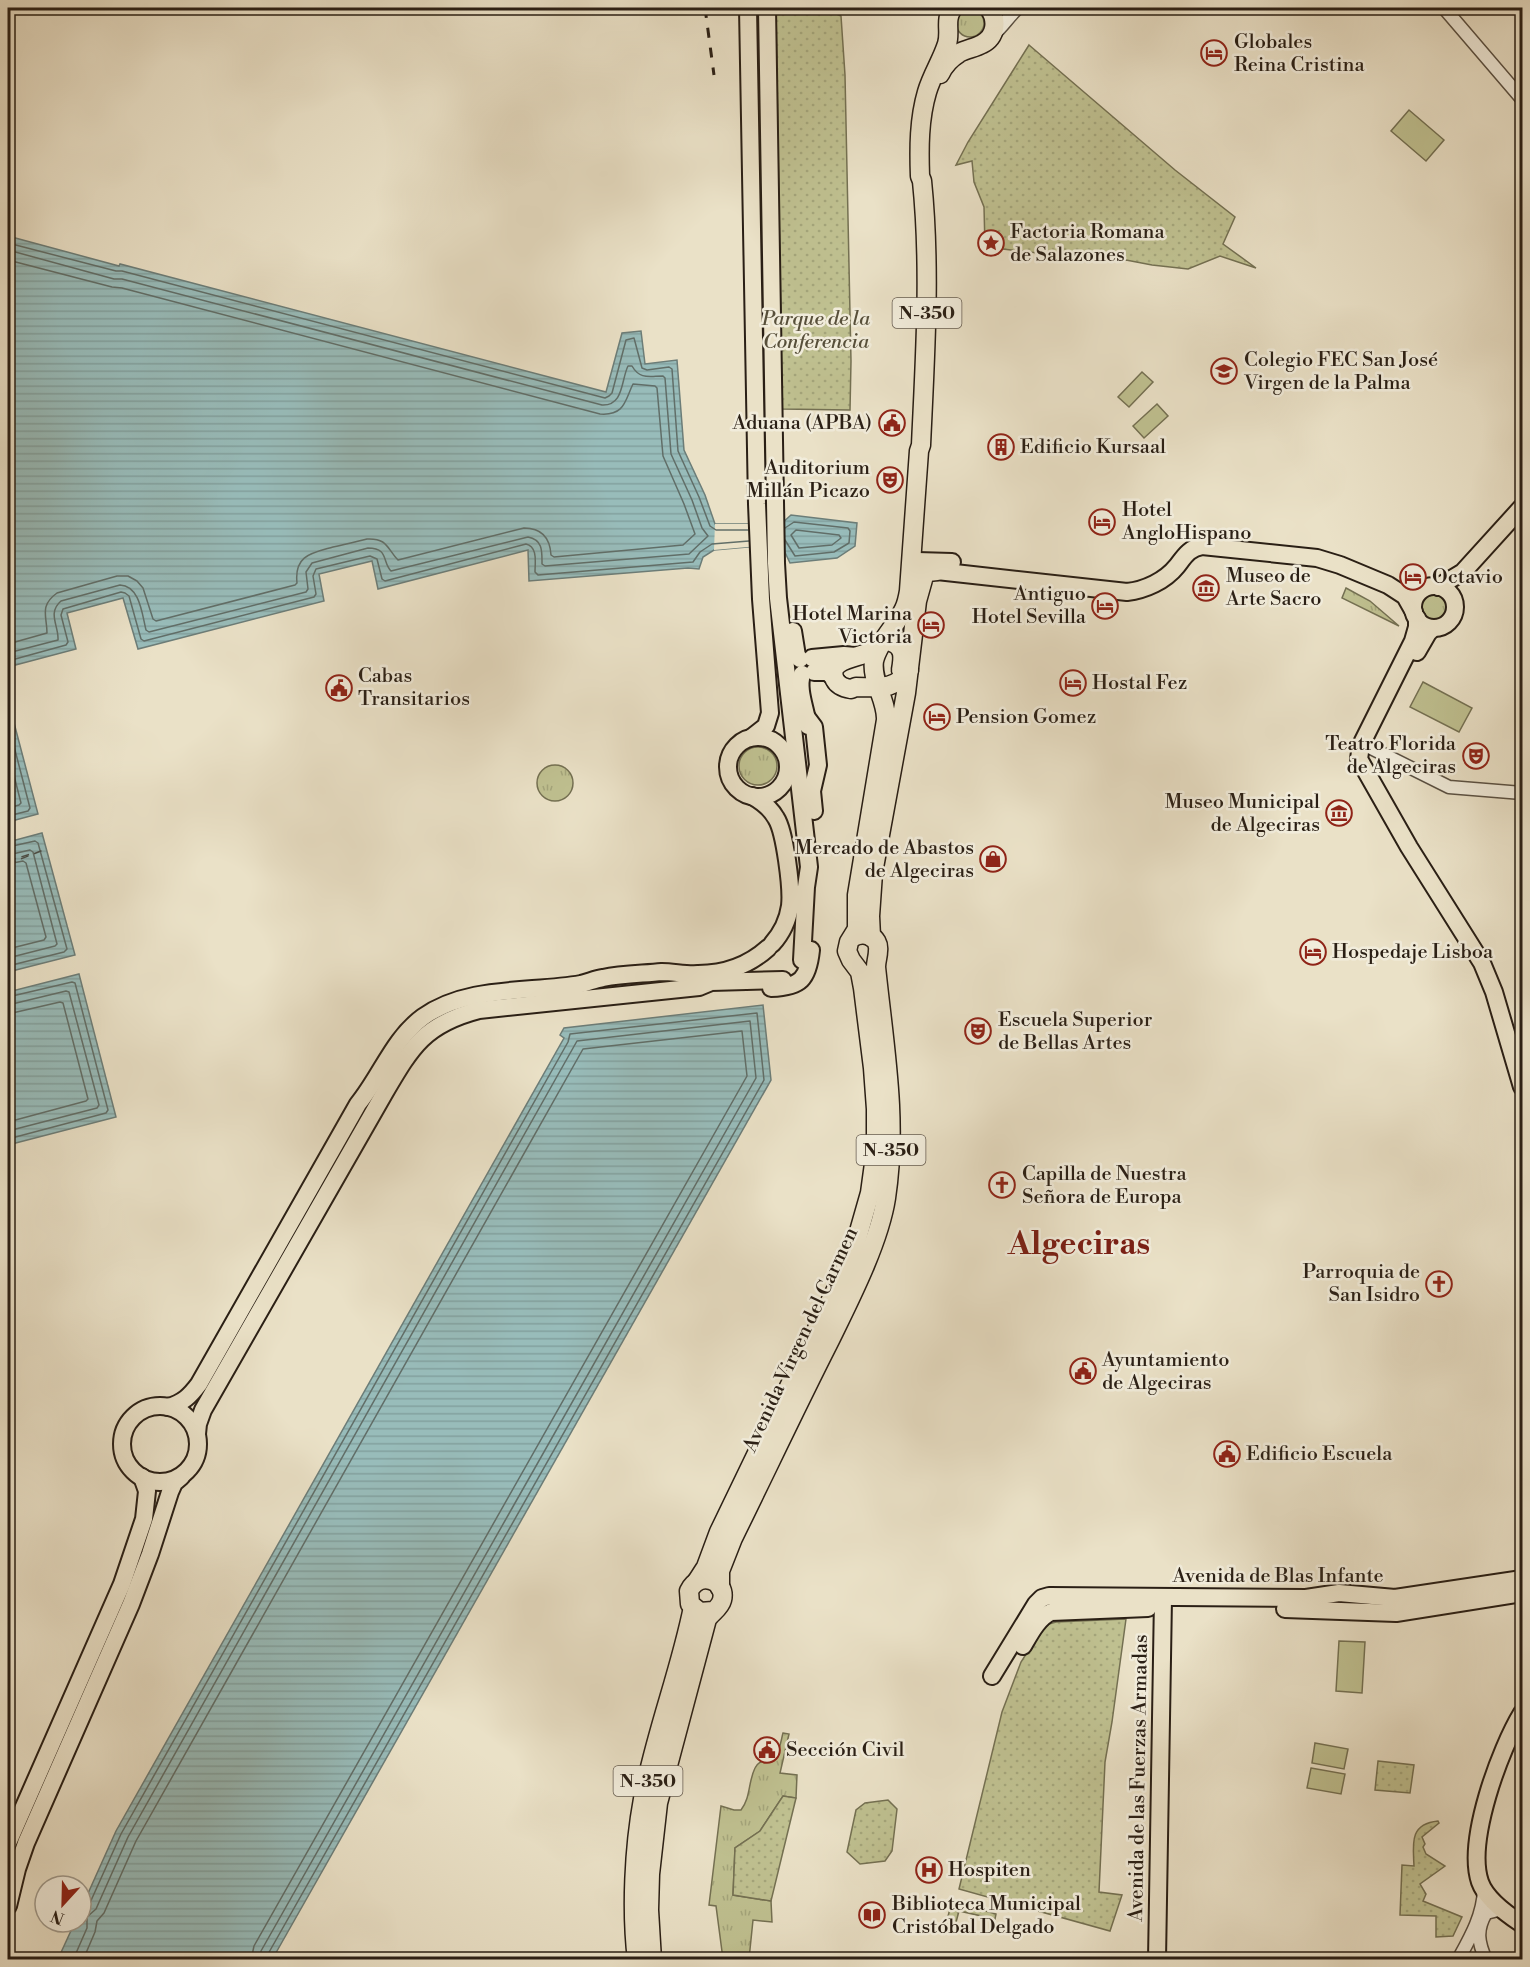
<svg xmlns="http://www.w3.org/2000/svg" width="1530" height="1967" font-family="'Libre Bodoni',serif">
  <style>
    .grass { fill: url(#grass-tufts); stroke: #747052; stroke-width: 1.5 }
    .park { fill: url(#park-dots); stroke: #747052; stroke-width: 1.5 }
    .pitch { fill: #bfc090; stroke: #747052; stroke-width: 1.5 }
    .water { fill: url(#water-rules); stroke: #6c7d78; stroke-width: 1.5 }
    .pier { fill: #eae1c7 }
    .lines { fill: none; stroke-linecap: round; stroke-linejoin: round }
    .shore { stroke: #616e68; stroke-width: 1.5 }
    .ferry { stroke: #4b4e47; stroke-width: 1.5; stroke-dasharray: 8 6; stroke-linecap: butt }
    .minor-casing { stroke: #5a5042; stroke-width: 15 }
    .major-casing { stroke: #2a1f15; stroke-width: 20 }
    .highway-casing { stroke: #2a1f15; stroke-width: 21 }
    .minor { stroke: #f1ecdb; stroke-width: 12 }
    .major { stroke: #eae1c7; stroke-width: 16 }
    .highway { stroke: #eae1c7; stroke-width: 18 }
    .rail { stroke: #2a1f15; stroke-width: 3; stroke-dasharray: 10 10; stroke-linecap: butt }
    .labels { text-anchor: middle; dominant-baseline: central; stroke-width: 5; stroke-linejoin: round; paint-order: stroke }
    .shield { fill: #f1ecdb; stroke: #665c50; stroke-width: 1.5 }
    .shield-label { font-size: 18px; font-weight: bold; fill: #2a1f15 }
    .poi-label { font-size: 20px; fill: #2a1f15; stroke: #f1ecdb; text-anchor: start }
    .park-label { font-size: 20px; font-style: italic; fill: #574f3a; stroke: #f1ecdb }
    .street-label { font-size: 20px; fill: #2a1f15; stroke: #f1ecdb }
    .town-label { font-size: 32px; font-weight: bold; fill: #7a1f14; stroke: #f1ecdb }
  </style>
  <defs>
    <pattern id="grass-tufts" width="24" height="20" patternUnits="userSpaceOnUse" patternTransform="scale(1.5)"><rect width="24" height="20" fill="#bfc090"/><path d="M3 7l-1-3M5 7V3M7 7l1-3M15 17l-1-3M17 17v-4M19 17l1-3" fill="none" stroke="#a4a57b"/></pattern>
    <pattern id="park-dots" width="8" height="8" patternUnits="userSpaceOnUse" patternTransform="scale(1.5)"><rect width="8" height="8" fill="#bfc090"/><path d="M2 2h.1M6 6h.1" fill="none" stroke="#a4a57b" stroke-width="1.8" stroke-linecap="round"/></pattern>
    <pattern id="water-rules" width="6" height="5" patternUnits="userSpaceOnUse" patternTransform="scale(1.5)"><rect width="6" height="5" fill="#98bcba"/><path d="M0 2.5h6" fill="none" stroke="#83a19f"/></pattern>
  </defs>
  <rect width="100%" height="100%" fill="#eae1c7"/>
  <filter id="stains"><feTurbulence type="fractalNoise" baseFrequency=".00333" numOctaves="4"/><feColorMatrix values="0 0 0 0 .2 0 0 0 0 .09 0 0 0 0 .02 0 0 0 .5 -.17"/></filter>
  <radialGradient id="worn" r=".72"><stop offset=".6" stop-color="#630" stop-opacity="0"/><stop offset="1" stop-color="#630" stop-opacity=".3"/></radialGradient>
  <g class="grass">
    <circle cx="970" cy="23" r="14"/>
    <path d="M1346,588L1370,601L1399,626L1342,598Z"/>
    <circle cx="1434" cy="608" r="13"/>
    <circle cx="758" cy="766" r="19"/>
    <circle cx="555" cy="783" r="18"/>
    <path d="M783,1733L789,1734L780,1773L797,1775L796,1798L783,1796L760,1831L735,1848L733,1895L771,1901L772,1922L753,1920L749,1959H723L716,1906L709,1905L721,1806L734,1810H741C751,1797 748,1782 755,1768C759,1759 768,1762 775,1756C780,1751 781,1740 783,1733Z"/>
    <path d="M952,1901L996,1914L995,1919L959,1911L955,1926L946,1924Z"/>
  </g>
  <g class="park">
    <path d="M776,8H823L841,16L845,75L851,361L850,410L782,409Z"/>
    <path d="M1029,45L1175,170L1235,217L1223,244L1256,268L1220,256L1188,269L1152,265L1126,260L1099,262L1064,256L985,247L984,207L974,182L972,161L956,165L968,142Z"/>
    <path d="M1126,1619L1112,1722L1105,1762L1099,1892L1122,1895L1110,1931L959,1889L1002,1712L1021,1662L1040,1632L1049,1624L1056,1622Z"/>
    <path d="M1378,1761L1414,1765L1410,1793L1375,1790Z"/>
    <path d="M783,1796L796,1798L771,1901L733,1895L735,1848L760,1831Z"/>
    <path d="M888,1800L897,1809L892,1851L885,1861L860,1864L847,1852L856,1810L865,1803Z"/>
    <path d="M1438,1821L1439,1823L1422,1837L1425,1844L1423,1847L1426,1854L1445,1866L1420,1884L1426,1894L1423,1901L1462,1917L1453,1936L1436,1937V1916L1400,1915L1402,1865L1414,1866C1413,1844 1409,1824 1438,1821Z"/>
  </g>
  <g class="pitch">
    <path d="M1409,110L1444,140L1426,161L1391,131Z"/>
    <path d="M1142,372L1153,382L1129,407L1118,397Z"/>
    <path d="M1157,404L1168,416L1144,438L1133,426Z"/>
    <path d="M1423,682L1472,708L1459,732L1410,707Z"/>
    <path d="M1339,1641L1365,1642L1362,1693L1336,1691Z"/>
    <path d="M1315,1743L1348,1749L1344,1769L1312,1763Z"/>
    <path d="M1311,1768L1345,1774L1341,1794L1307,1788Z"/>
  </g>
  <g class="water">
    <path d="M8,236L119,266L120,264L606,392L622,333L641,331L645,364L677,360L684,450L705,495L715,524H781L791,515L857,523L855,546L837,558L790,563L781,544L714,550L703,557L699,569L688,568L529,581L528,550L378,589L372,561L319,574L324,601L138,649L123,598L67,613L76,649L8,667Z"/>
    <path d="M8,700L38,814L8,822Z"/>
    <path d="M42,833L75,955L8,972V842Z"/>
    <path d="M79,974L116,1117L8,1145V992Z"/>
    <path d="M763,1005L771,1080L273,1958L274,1959H58L75,1922H81V1909L116,1831L564,1038L560,1035L564,1028Z"/>
  </g>
  <path class="pier" d="M715,524H781L782,544L714,550Z"/>
  <g class="lines">
    <g class="shore">
      <path d="M8,243L116,271H122L605,398L609,396L612,393L626,340L634,338L642,368L647,370L669,367L672,369L678,451L699,497L710,526L716,530H748"/>
      <path d="M8,250L114,279H122L602,405C624,406 621,380 628,366H632C640,380 650,376 663,376L665,378L671,454L692,500L702,528L708,536L689,554L545,566L542,564C542,551 543,540 528,537L391,571C382,562 389,548 368,548L312,563L306,572L308,589L306,592L149,632L146,630C142,614 140,586 120,585L61,601C47,613 59,626 58,640L8,653"/>
      <path d="M8,260L112,287L122,288L600,414C625,416 625,400 633,384L655,386L657,388L663,456L684,504L695,534L683,545L554,557L551,555C550,538 542,528 524,528L398,560C387,549 388,538 367,539C355,542 344,545 333,547C312,553 294,555 297,583L295,585L156,621L153,619L143,588L137,581L128,576H117L57,593C39,606 47,616 47,633L8,644"/>
      <path d="M785,528L794,522L848,528L850,531L849,543L834,552L795,556L785,540"/>
      <path d="M796,530L839,535L841,538L832,545L799,548L791,535Z"/>
      <path d="M8,661L66,645L68,642L61,615L63,609L121,592L125,593L129,596L141,639L144,641L314,597L316,594L313,576L316,569L370,556L377,559L382,579L385,581L526,544C538,547 535,562 535,572L538,575L693,562L700,552L712,544L749,541"/>
      <path d="M8,723L30,808L28,811L8,816"/>
      <path d="M8,752L21,803L19,805L8,808"/>
      <path d="M8,847L35,841L38,843L67,949L64,952L8,966"/>
      <path d="M8,855L30,850L33,852L57,944L55,946L8,958"/>
      <path d="M8,864L23,861L26,863L46,937L44,940L8,949"/>
      <path d="M8,997L72,982L75,983L108,1110L106,1113L8,1139"/>
      <path d="M8,1005L66,991L69,992L99,1105L97,1108L8,1131"/>
      <path d="M8,1014L60,1002L63,1003L88,1099L86,1101L8,1122"/>
      <path d="M81,1909H86L89,1905L121,1834L568,1042L570,1034L757,1013L764,1080L268,1954L267,1960"/>
      <path d="M73,1960L87,1928V1917L96,1909L128,1837L577,1041L750,1021L756,1078L261,1951L260,1960"/>
      <path d="M83,1960L95,1932L97,1921L104,1913L136,1841L583,1049L742,1031L747,1076L254,1946L251,1960"/>
    </g>
    <g class="ferry">
      <path d="M8,861L34,853"/>
      <path d="M8,864L46,849"/>
    </g>
    <g class="minor-casing">
      <g id="minor">
        <path d="M1444,8L1522,99"/>
        <path d="M993,35C1003,26 1009,16 1018,8"/>
        <path d="M1366,736L1365,742L1369,747L1449,787L1522,793"/>
        <path d="M1458,1960C1470,1938 1483,1916 1484,1890"/>
        <path d="M1486,1960C1478,1942 1476,1930 1486,1913L1498,1910L1504,1912"/>
      </g>
    </g>
    <g class="major-casing">
      <g id="major">
        <path d="M748,8L757,504L761,599L770,713L766,726L752,737"/>
        <path d="M767,8L776,563L778,598L809,867L806,887L802,960"/>
        <path d="M911,567L917,561L952,562"/>
        <path d="M937,571L1127,592C1145,590 1165,581 1177,566C1184,557 1189,548 1202,546L1317,558L1340,565L1388,585L1405,596L1414,612"/>
        <circle cx="1434" cy="607" r="21"/>
        <path d="M1438,587L1463,572L1522,507"/>
        <path d="M1417,618V627L1413,641L1361,745L1359,759L1409,847L1482,963L1494,992L1522,1087"/>
        <path d="M793,631L797,656L800,659"/>
        <path d="M1417,652L1428,633L1433,628"/>
        <path d="M812,658L844,655L856,656"/>
        <path d="M814,672H828L840,685"/>
        <path d="M802,674C797,690 806,709 808,726"/>
        <path d="M805,715L814,727L818,765L812,791L814,811"/>
        <circle cx="758" cy="767" r="30"/>
        <path d="M752,796C761,801 771,809 776,818C785,832 792,889 790,906C788,920 781,934 772,944"/>
        <path d="M771,988C801,987 808,979 811,950"/>
        <circle cx="160" cy="1444" r="38"/>
        <path d="M168,1407C183,1403 190,1396 199,1384L358,1104C381,1076 393,1039 423,1017C468,985 530,993 581,984C589,982 596,979 603,978C622,974 643,974 662,972C674,972 686,975 698,974C726,974 748,966 768,948"/>
        <path d="M197,1434L198,1424L203,1410L385,1092C412,1046 425,1024 479,1010L699,987L711,982L783,980"/>
        <path d="M1285,1609L1396,1613L1522,1593"/>
        <path d="M1023,1646C1030,1634 1038,1618 1051,1612L1148,1608"/>
        <path d="M992,1676L1036,1604L1042,1598L1049,1596L1306,1598L1339,1593L1395,1598L1522,1579"/>
        <path d="M1522,1713C1500,1749 1466,1841 1480,1882C1486,1899 1508,1915 1522,1924"/>
        <path d="M8,1843L122,1584L144,1519L147,1491L142,1477"/>
        <path d="M8,1906L17,1869L26,1843L131,1604L150,1554L170,1492L174,1483L181,1477"/>
        <path d="M1157,1960L1163,1598"/>
      </g>
    </g>
    <g class="highway-casing">
      <g id="highway">
        <path d="M940,74C944,65 951,58 959,53C966,49 975,48 982,44C996,37 998,20 989,8"/>
        <path d="M901,670C903,659 905,646 891,642C888,641 885,641 882,643C877,646 873,651 867,653C856,658 826,660 835,680C838,686 845,688 851,689L856,687C878,687 895,691 909,670"/>
        <path d="M871,937L870,916L873,873L906,693L917,601L924,576L928,572L937,571"/>
        <path d="M697,1581L706,1567L719,1532L842,1277L856,1242L870,1193L876,1149V1109L873,1068L863,988L860,972L851,960L847,951L849,942L857,929V895L886,720C887,700 871,681 874,661C878,642 896,626 904,609C907,603 908,597 909,591L919,451L921,445C925,357 931,269 922,181L920,176C919,148 919,119 927,92C932,75 942,60 947,44C951,31 944,20 953,8"/>
        <path d="M720,1588V1571L733,1538C765,1473 796,1407 829,1342C849,1301 879,1243 886,1198C898,1119 884,1045 876,967C876,961 878,957 878,951C880,936 864,931 853,937"/>
        <path d="M637,1960C631,1910 634,1848 643,1799C655,1734 680,1672 693,1607"/>
        <path d="M652,1960L649,1910L650,1874L658,1803L707,1619C711,1613 720,1608 722,1600C727,1580 699,1570 689,1591L690,1604L700,1612L713,1611"/>
      </g>
    </g>
    <use href="#minor" class="minor"/>
    <use href="#major" class="major"/>
    <use href="#highway" class="highway"/>
    <path class="rail" d="M705,8L714,75"/>
  </g>
  <defs>
    <g id="hotel-ring" transform="scale(1.35)"><circle r="9.5" fill="#f1ecdb" stroke="#8f2418" stroke-width="1.5"/><path d="M-6-4.5h1.5V1H6V5H4.5V3h-9V5H-6ZM-4 0a1.8 1.8 0 1 1 3.6 0ZM.5 0V-2.5h3Q6-2.5 6 0Z" fill="#8f2418"/></g>
    <g id="sight-ring" transform="scale(1.35)"><circle r="9.5" fill="#f1ecdb" stroke="#8f2418" stroke-width="1.5"/><path d="M0-6L1.8-2.2L6-1.7L2.9 1.2L3.7 5.4L0 3.3L-3.7 5.4L-2.9 1.2L-6-1.7L-1.8-2.2Z" fill="#8f2418"/></g>
    <g id="school-ring" transform="scale(1.35)"><circle r="9.5" fill="#f1ecdb" stroke="#8f2418" stroke-width="1.5"/><path d="M0-5L7-2L0 1L-7-2ZM-4 1L0 2.5L4 1V4Q0 6-4 4Z" fill="#8f2418"/></g>
    <g id="civic-ring" transform="scale(1.35)"><circle r="9.5" fill="#f1ecdb" stroke="#8f2418" stroke-width="1.5"/><path d="M-.6-6.5H3V-4.5H.6V-3L4-1V1h2V6H-6V1h2V-1L-.6-3ZM-1.2 2.5V6h2.4V2.5Z" fill="#8f2418"/></g>
    <g id="building-ring" transform="scale(1.35)"><circle r="9.5" fill="#f1ecdb" stroke="#8f2418" stroke-width="1.5"/><path d="M-4-6H4V6H1V3H-1V6H-4ZM-2.5-4.3h1.7v1.8h-1.7ZM.8-4.3h1.7v1.8H.8ZM-2.5-1h1.7V.8h-1.7ZM.8-1h1.7V.8H.8Z" fill="#8f2418"/></g>
    <g id="theatre-ring" transform="scale(1.35)"><circle r="9.5" fill="#f1ecdb" stroke="#8f2418" stroke-width="1.5"/><path d="M-5-5.5Q0-4 5-5.5V0Q5 5 0 6Q-5 5-5 0ZM-3.3-2.5H-1v1.5H-3.3ZM1-2.5H3.3v1.5H1ZM-2.8 1Q0 5.5 2.8 1Z" fill="#8f2418"/></g>
    <g id="museum-ring" transform="scale(1.35)"><circle r="9.5" fill="#f1ecdb" stroke="#8f2418" stroke-width="1.5"/><path d="M0-6L6-3V-2H-6V-3ZM-5-1h2V3h-2ZM-1-1h2V3h-2ZM3-1h2V3H3ZM-6 4H6V6H-6Z" fill="#8f2418"/></g>
    <g id="shop-ring" transform="scale(1.35)"><circle r="9.5" fill="#f1ecdb" stroke="#8f2418" stroke-width="1.5"/><path d="M-5-2.5h2.3a2.7 3.5 0 0 1 5.4 0H5L5.5 6h-11ZM-1.5-2.5h3a1.5 2.3 0 0 0-3 0Z" fill="#8f2418"/></g>
    <g id="church-ring" transform="scale(1.35)"><circle r="9.5" fill="#f1ecdb" stroke="#8f2418" stroke-width="1.5"/><path d="M-1.2-6h2.4v3.5h3.3v2.4h-3.3V6h-2.4V-.1h-3.3v-2.4h3.3Z" fill="#8f2418"/></g>
    <g id="hospital-ring" transform="scale(1.35)"><circle r="9.5" fill="#f1ecdb" stroke="#8f2418" stroke-width="1.5"/><path d="M-5-5h3v3.5h4V-5h3V5h-3V1.5h-4V5h-3Z" fill="#8f2418"/></g>
    <g id="library-ring" transform="scale(1.35)"><circle r="9.5" fill="#f1ecdb" stroke="#8f2418" stroke-width="1.5"/><path d="M-6-4Q-3-5.5-.7-3.5V5Q-3 3-6 4ZM6-4Q3-5.5 .7-3.5V5Q3 3 6 4Z" fill="#8f2418"/></g>
  </defs>
  <g fill-rule="evenodd">
    <use href="#hotel-ring" x="1214" y="53"/>
    <use href="#sight-ring" x="991" y="243"/>
    <use href="#school-ring" x="1224" y="371"/>
    <use href="#civic-ring" x="892" y="423"/>
    <use href="#building-ring" x="1001" y="447"/>
    <use href="#theatre-ring" x="890" y="480"/>
    <use href="#hotel-ring" x="1102" y="522"/>
    <use href="#hotel-ring" x="1413" y="577"/>
    <use href="#museum-ring" x="1206" y="588"/>
    <use href="#hotel-ring" x="1105" y="606"/>
    <use href="#hotel-ring" x="931" y="625"/>
    <use href="#hotel-ring" x="1073" y="683"/>
    <use href="#civic-ring" x="339" y="688"/>
    <use href="#hotel-ring" x="937" y="717"/>
    <use href="#theatre-ring" x="1476" y="756"/>
    <use href="#museum-ring" x="1339" y="813"/>
    <use href="#shop-ring" x="993" y="859"/>
    <use href="#hotel-ring" x="1313" y="952"/>
    <use href="#theatre-ring" x="978" y="1031"/>
    <use href="#church-ring" x="1002" y="1185"/>
    <use href="#church-ring" x="1439" y="1284"/>
    <use href="#civic-ring" x="1083" y="1371"/>
    <use href="#civic-ring" x="1227" y="1454"/>
    <use href="#civic-ring" x="767" y="1750"/>
    <use href="#hospital-ring" x="929" y="1870"/>
    <use href="#library-ring" x="872" y="1915"/>
  </g>
  <g class="labels">
    <g class="shield">
      <rect x="892.5" y="298" width="69" height="30" rx="4.5"/>
      <rect x="856.5" y="1135" width="69" height="30" rx="4.5"/>
      <rect x="613.5" y="1766" width="69" height="30" rx="4.5"/>
    </g>
    <g class="shield-label">
      <text x="927" y="313">N-350</text>
      <text x="891" y="1150">N-350</text>
      <text x="648" y="1781">N-350</text>
    </g>
    <g class="poi-label">
      <text x="1234" y="42">Globales<tspan x="1234" dy="23">Reina Cristina</tspan></text>
      <text x="1010" y="232">Factoria Romana<tspan x="1010" dy="23">de Salazones</tspan></text>
      <text x="1244" y="360">Colegio FEC San José<tspan x="1244" dy="23">Virgen de la Palma</tspan></text>
      <text x="872" y="423" text-anchor="end">Aduana (APBA)</text>
      <text x="1020" y="447">Edificio Kursaal</text>
      <text x="870" y="468" text-anchor="end">Auditorium<tspan x="870" dy="23">Millán Picazo</tspan></text>
      <text x="1122" y="510">Hotel<tspan x="1122" dy="23">AngloHispano</tspan></text>
      <text x="1226" y="576">Museo de<tspan x="1226" dy="23">Arte Sacro</tspan></text>
      <text x="1432" y="577">Octavio</text>
      <text x="1086" y="594" text-anchor="end">Antiguo<tspan x="1086" dy="23">Hotel Sevilla</tspan></text>
      <text x="912" y="614" text-anchor="end">Hotel Marina<tspan x="912" dy="23">Victoria</tspan></text>
      <text x="358" y="676">Cabas<tspan x="358" dy="23">Transitarios</tspan></text>
      <text x="1092" y="683">Hostal Fez</text>
      <text x="956" y="717">Pension Gomez</text>
      <text x="1456" y="744" text-anchor="end">Teatro Florida<tspan x="1456" dy="23">de Algeciras</tspan></text>
      <text x="1320" y="802" text-anchor="end">Museo Municipal<tspan x="1320" dy="23">de Algeciras</tspan></text>
      <text x="974" y="848" text-anchor="end">Mercado de Abastos<tspan x="974" dy="23">de Algeciras</tspan></text>
      <text x="1332" y="952">Hospedaje Lisboa</text>
      <text x="998" y="1020">Escuela Superior<tspan x="998" dy="23">de Bellas Artes</tspan></text>
      <text x="1022" y="1174">Capilla de Nuestra<tspan x="1022" dy="23">Señora de Europa</tspan></text>
      <text x="1420" y="1272" text-anchor="end">Parroquia de<tspan x="1420" dy="23">San Isidro</tspan></text>
      <text x="1102" y="1360">Ayuntamiento<tspan x="1102" dy="23">de Algeciras</tspan></text>
      <text x="1246" y="1454">Edificio Escuela</text>
      <text x="786" y="1750">Sección Civil</text>
      <text x="948" y="1870">Hospiten</text>
      <text x="892" y="1904">Biblioteca Municipal<tspan x="892" dy="23">Cristóbal Delgado</tspan></text>
    </g>
    <g class="park-label">
      <text x="816" y="319">Parque de la<tspan x="816" dy="23">Conferencia</tspan></text>
    </g>
    <g class="street-label">
      <text transform="translate(801 1340) rotate(-65)">Avenida Virgen del Carmen</text>
      <text x="1278" y="1576">Avenida de Blas Infante</text>
      <text transform="translate(1139 1778) rotate(-89)">Avenida de las Fuerzas Armadas</text>
    </g>
    <g class="town-label">
      <text x="1079" y="1244">Algeciras</text>
    </g>
  </g>
  <rect width="1530" height="1967" fill="none" stroke="#eae1c7" stroke-width="30"/>
  <rect x="9" y="9" width="1512" height="1949" fill="none" stroke="#2a1f15" stroke-width="3"/>
  <rect x="15" y="15" width="1500" height="1937" fill="none" stroke="#2a1f15" stroke-width="1.5"/>
  <g transform="translate(63 1904) rotate(202)"><circle r="28" fill="#f1ecdb" stroke="#a19a8c" stroke-width="1.5"/>
  <path d="M0-4.5L10 22L0 15L-10 22Z" fill="#8f2418"/>
  <text y="-9" font-size="16" font-weight="bold" text-anchor="middle" fill="#2a1f15">N</text>
  </g>
  <rect width="100%" height="100%" filter="url(#stains)"/>
  <rect width="100%" height="100%" fill="url(#worn)"/>
</svg>
